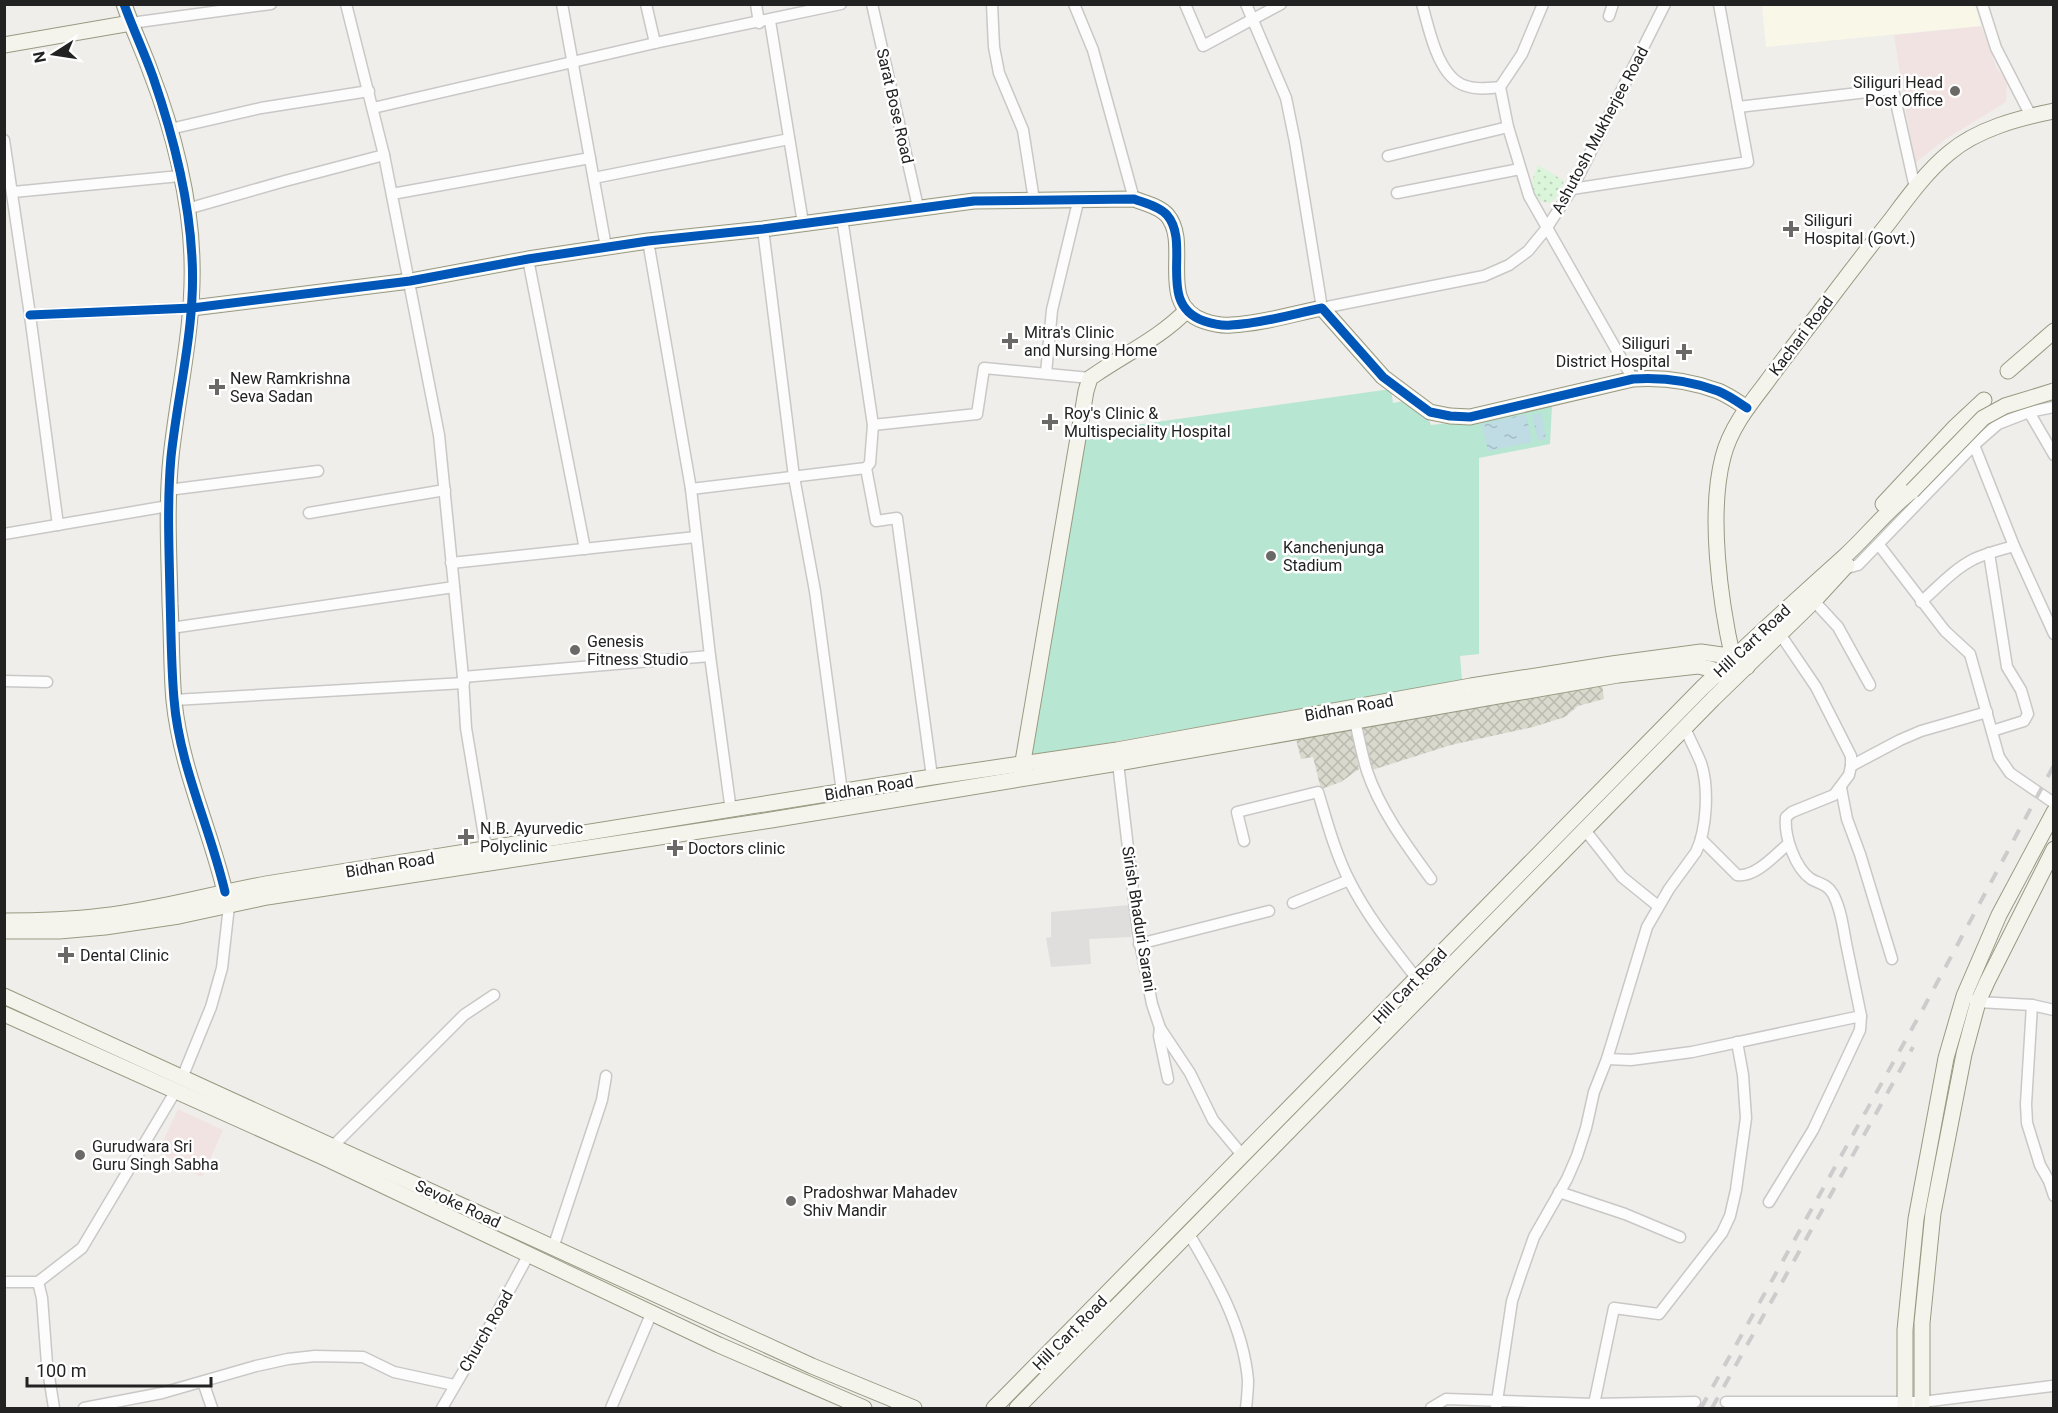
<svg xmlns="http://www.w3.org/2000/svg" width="2058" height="1413" font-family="Roboto,sans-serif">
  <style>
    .residential { fill: #dfdedc }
    .commercial { fill: #f1e3e1 }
    .education { fill: #f8f7e8 }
    .construction { fill: url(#construction-cross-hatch) }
    .park { fill: url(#park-dots) }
    .pitch { fill: #b7e6d2 }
    .water { fill: url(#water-ripples) }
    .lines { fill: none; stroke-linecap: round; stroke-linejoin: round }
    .street-casing { stroke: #c9c8c7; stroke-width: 13 }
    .secondary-casing { stroke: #999a82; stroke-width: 17 }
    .street { stroke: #fdfcfc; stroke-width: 10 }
    .secondary { stroke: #f4f4ed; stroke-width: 15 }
    .rail { stroke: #ccc; stroke-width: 4; stroke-dasharray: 12 12; stroke-linecap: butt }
    .secondary-bridge-casing { stroke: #999a82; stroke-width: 17; stroke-linecap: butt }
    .secondary-bridge { stroke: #f4f4ed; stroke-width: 15 }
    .cycleway-casing { stroke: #fff; stroke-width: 13 }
    .cycleway { stroke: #0057b8; stroke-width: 9 }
    .poi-dot { fill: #6a6968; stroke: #fff; stroke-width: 2 }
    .labels { text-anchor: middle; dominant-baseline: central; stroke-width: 5; stroke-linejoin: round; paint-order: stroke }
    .poi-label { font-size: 16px; fill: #222; stroke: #fff; text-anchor: start }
    .street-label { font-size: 16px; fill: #222; stroke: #fff }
  </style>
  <defs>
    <pattern id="construction-cross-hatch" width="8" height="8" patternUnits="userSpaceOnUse" patternTransform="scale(1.5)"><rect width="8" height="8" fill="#d9d9cd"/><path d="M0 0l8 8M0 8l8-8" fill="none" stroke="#babab0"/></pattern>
    <pattern id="park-dots" width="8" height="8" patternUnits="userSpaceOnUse" patternTransform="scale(1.5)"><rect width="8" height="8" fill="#daf5da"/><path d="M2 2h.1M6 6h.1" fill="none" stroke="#bbd2bb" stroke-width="1.8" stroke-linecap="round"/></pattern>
    <pattern id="water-ripples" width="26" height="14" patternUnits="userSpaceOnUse" patternTransform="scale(1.5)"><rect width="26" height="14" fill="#bfdbe3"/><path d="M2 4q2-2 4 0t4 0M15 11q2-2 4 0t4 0" fill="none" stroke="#a4bcc2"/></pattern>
  </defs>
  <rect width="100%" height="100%" fill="#f0eeeb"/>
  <path class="residential" d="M1129,905L1131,937L1089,939L1091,964L1051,967L1046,938L1051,937V912Z"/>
  <g class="commercial">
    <path d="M1981,26L1997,69L2007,79L2006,102L1944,140L1914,164L1894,35Z"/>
    <path d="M178,1109L223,1130L202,1177L182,1168L184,1164L158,1152Z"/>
  </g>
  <path class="education" d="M1762,5H1975L1981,26L1766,47Z"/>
  <g class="construction">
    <path d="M1602,685L1604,699L1578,706L1565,717L1533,727L1451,745L1372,770L1361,727Z"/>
    <path d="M1352,728L1359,769L1341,782L1321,789L1313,757L1301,759L1296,739Z"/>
  </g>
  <path class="park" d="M1538,165L1564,181L1556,198L1550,203L1541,201C1528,190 1532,179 1538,165Z"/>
  <path class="pitch" d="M1391,389L1393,403L1404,401L1427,416L1431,425L1493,418L1552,406L1550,444L1479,458V654L1460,656L1462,680L1028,757L1085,432Z"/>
  <g class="water">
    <path d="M1541,413L1546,439L1538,441L1532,415Z"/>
    <path d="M1526,414L1532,442L1488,451L1482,424Z"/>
  </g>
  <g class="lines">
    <g class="street-casing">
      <g id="street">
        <path d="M346,4L384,155L439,435L463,677L466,728L487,854"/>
        <path d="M562,4L606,247"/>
        <path d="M646,4L655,43"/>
        <path d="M756,4L759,23"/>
        <path d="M872,4L918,207"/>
        <path d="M992,4L994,47L999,73L1023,130L1034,200"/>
        <path d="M1074,4L1093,50L1134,199"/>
        <path d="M1185,4L1203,46L1281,4"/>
        <path d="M1246,4L1286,98L1295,142L1322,308L1484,276L1509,265L1528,251L1546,229L1572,189L1665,4"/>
        <path d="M1422,4C1429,29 1438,78 1466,86C1477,90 1489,88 1500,87"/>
        <path d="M1543,4L1522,54L1500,87L1508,127L1529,196L1633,379"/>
        <path d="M1982,4L1996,48L2031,116"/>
        <path d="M1609,16L1613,4"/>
        <path d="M770,21L803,223"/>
        <path d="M131,23L271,4"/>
        <path d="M1738,107L1893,89L1915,188"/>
        <path d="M373,108L655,43L841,4"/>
        <path d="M170,129L261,108L369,91"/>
        <path d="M4,140L30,315L58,525"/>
        <path d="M1388,156L1508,127"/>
        <path d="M594,178L789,139"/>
        <path d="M1572,189L1748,162L1719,4"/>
        <path d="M13,192L180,176"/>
        <path d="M1397,193L1520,169"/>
        <path d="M392,194L590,158"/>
        <path d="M187,209L285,181L384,155"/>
        <path d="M763,229L794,477L815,591L842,792"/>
        <path d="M648,241L691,489L710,656L731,811"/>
        <path d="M528,259L585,549"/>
        <path d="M30,315L192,308"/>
        <path d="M1046,373L1052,310L1079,198"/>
        <path d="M2029,412L2054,455"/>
        <path d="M873,425L977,414L984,368L1090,378"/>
        <path d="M1974,445L2014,546L2054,634"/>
        <path d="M866,468L876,521L897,518L932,777"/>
        <path d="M691,489L866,468L870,463L873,425L842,218"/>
        <path d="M168,490L318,471"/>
        <path d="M309,513L445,490"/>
        <path d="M4,534L168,506"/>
        <path d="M1879,545L1945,631L1970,654L1999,757L2010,773L2054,803"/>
        <path d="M1989,553L2007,667L2021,690L2028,714L2024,721L1992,731"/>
        <path d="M451,563L696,537"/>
        <path d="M1843,569L1858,565L1974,445L1998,424L2029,412L2054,407"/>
        <path d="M1814,601L1838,627L1870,685"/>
        <path d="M1921,602C1938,587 1954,569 1974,559C1987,553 2000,550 2014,546"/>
        <path d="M171,628L454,587"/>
        <path d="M463,677L710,656"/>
        <path d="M4,681L47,682"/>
        <path d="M174,700L464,683"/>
        <path d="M1355,721C1359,738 1362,755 1367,771C1380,810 1407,846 1431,879"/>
        <path d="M1118,763L1138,933L1152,1004L1160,1028L1190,1073L1213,1120L1243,1156"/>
        <path d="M1851,766L1900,740L1921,731L1987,712"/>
        <path d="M1841,788L1847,819L1860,854L1892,959"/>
        <path d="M1585,830L1622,877L1658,906"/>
        <path d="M1701,839L1737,875C1755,878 1775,855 1788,844"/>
        <path d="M1244,841L1237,812L1318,792C1327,822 1335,852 1349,880C1367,916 1392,947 1417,979"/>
        <path d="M1293,903L1349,880"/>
        <path d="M1139,944L1269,911"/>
        <path d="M1974,1000L1978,1002L2032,1005L2054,1010"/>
        <path d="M2032,1005L2026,1104L2027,1123L2040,1165L2049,1181L2054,1196"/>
        <path d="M1160,1028L1159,1036L1168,1079"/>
        <path d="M1607,1059L1631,1060L1692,1052L1861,1016"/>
        <path d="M182,1078L211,1007L222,968L229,906"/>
        <path d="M332,1147L464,1015L494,995"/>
        <path d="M1559,1192L1625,1214L1680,1237"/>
        <path d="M1769,1202L1813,1130L1860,1030L1861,1016C1856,991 1851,967 1846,943C1843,927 1841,909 1833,894C1827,884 1820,884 1811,879C1795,868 1784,836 1786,817L1792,812L1834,795L1849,775L1851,766V756L1816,687L1780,634"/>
        <path d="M1189,1234C1216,1280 1243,1326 1248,1380C1248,1390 1247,1399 1246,1408"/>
        <path d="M553,1248L602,1100L606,1076"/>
        <path d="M4,1282H38L82,1248L175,1092"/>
        <path d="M38,1282L42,1298L47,1364L54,1408"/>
        <path d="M203,1382L212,1408"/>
        <path d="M1726,1402H1922L2052,1386"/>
        <path d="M1594,1404L1614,1308L1659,1314L1722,1233L1730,1216L1736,1190L1746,1118L1743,1075L1737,1042"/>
        <path d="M84,1408L162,1393L256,1366L288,1359L315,1356L363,1357L394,1372L454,1385"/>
        <path d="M442,1408L491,1324L529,1254"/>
        <path d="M611,1408L652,1312"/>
        <path d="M1431,1408L1446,1399L1594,1404L1695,1402"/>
        <path d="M1496,1408L1512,1301L1521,1274L1534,1237L1567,1179L1577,1156L1586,1128L1594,1092L1607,1059L1647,927L1669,889L1696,852C1707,829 1709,787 1701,763C1696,751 1690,740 1685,728"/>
      </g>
    </g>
    <g class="secondary-casing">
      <g id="secondary">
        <path d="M124,4C132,28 143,50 151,73C173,129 191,201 192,261C194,327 178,392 171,457C166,506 169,555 170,604C172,636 171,669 174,701C181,770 212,833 227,900"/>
        <path d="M4,45L131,23"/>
        <path d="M192,308L410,281L528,259L648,241L763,229L974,201L1134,199C1144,203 1159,206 1167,215C1192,244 1155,304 1204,321C1213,324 1222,326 1231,325C1260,324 1293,314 1322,308L1383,377L1411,398L1430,412L1450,416L1470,417L1633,379C1662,377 1691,381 1718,391C1728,395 1738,402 1747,408"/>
        <path d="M2008,371L2054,331"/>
        <path d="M1883,504L1954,428L1984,400"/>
        <path d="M1733,659C1720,601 1708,514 1723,457C1730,429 1749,405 1766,383C1787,354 1810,325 1832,296C1851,271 1870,246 1890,221C1908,197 1926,172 1949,153C1977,129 2019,118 2054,111"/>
        <path d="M1021,773L1086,391L1090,378L1096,374C1127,353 1161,337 1187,310"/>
        <path d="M4,921C37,921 69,920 102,916C157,910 211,894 266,884L932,777L1117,750L1471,686L1612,664L1701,652L1722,655L1747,667"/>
        <path d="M4,931H59L105,927L179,916L267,897L771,820L1118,763L1618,675L1698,666L1711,669L1731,681"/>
        <path d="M4,996L812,1366L914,1408"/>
        <path d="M4,1014L323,1157L719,1345L864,1408"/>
        <path d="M994,1408L1702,688C1749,643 1797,599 1845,556C1868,535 1887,510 1912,491"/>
        <path d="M1017,1408L1713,699L1814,601L1847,565"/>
        <path d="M1905,1408V1330L1916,1219L1946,1058L1964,996L1999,915L2054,812"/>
        <path d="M1922,1408V1323L1933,1213L1964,1054L1978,1002L1987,982L2054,849"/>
      </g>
    </g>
    <use href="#street" class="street"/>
    <use href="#secondary" class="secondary"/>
    <g class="rail">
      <path d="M1701,1408L1924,1007L2054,765"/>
      <path d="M1712,1408L1913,1047"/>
    </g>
    <g class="secondary-bridge-casing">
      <path id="secondary-bridge" d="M1912,491L1983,418L2005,406L2054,391"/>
    </g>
    <use href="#secondary-bridge" class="secondary-bridge"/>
    <g class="cycleway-casing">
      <g id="cycleway">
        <path d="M124,4C133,29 144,52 153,77C173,135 189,196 192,258C196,325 178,391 171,457C167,503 169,548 170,594C171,629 171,664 174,699C179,765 210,827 225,892"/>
        <path d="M30,315L192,308L410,281L528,259L648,241L763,229L974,201L1134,199C1144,203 1159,206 1167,215C1192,244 1155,304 1204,321C1213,324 1222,326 1231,325C1260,324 1293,314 1322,308L1383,377L1411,398L1430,412L1450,416L1470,417L1633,379C1662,377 1691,381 1718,391C1728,395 1738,402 1747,408"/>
      </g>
    </g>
    <use href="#cycleway" class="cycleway"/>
  </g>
  <g class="poi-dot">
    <circle cx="1955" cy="91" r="6"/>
    <path d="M1788 220h6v6h6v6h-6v6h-6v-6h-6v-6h6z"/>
    <path d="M1007 332h6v6h6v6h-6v6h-6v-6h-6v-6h6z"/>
    <path d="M1681 343h6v6h6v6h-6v6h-6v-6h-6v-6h6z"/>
    <path d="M214 378h6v6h6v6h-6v6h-6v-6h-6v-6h6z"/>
    <path d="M1047 413h6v6h6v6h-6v6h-6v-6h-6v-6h6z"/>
    <circle cx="1271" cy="556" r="6"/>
    <circle cx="575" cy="650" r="6"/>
    <path d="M463 828h6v6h6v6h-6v6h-6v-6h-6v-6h6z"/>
    <path d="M672 839h6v6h6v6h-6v6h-6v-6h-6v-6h6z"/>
    <path d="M63 946h6v6h6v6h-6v6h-6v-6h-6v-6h6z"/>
    <circle cx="80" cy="1155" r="6"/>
    <circle cx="791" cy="1201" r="6"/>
  </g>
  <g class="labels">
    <g class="poi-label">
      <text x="1943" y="82" text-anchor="end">Siliguri Head<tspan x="1943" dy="18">Post Office</tspan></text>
      <text x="1804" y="220">Siliguri<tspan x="1804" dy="18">Hospital (Govt.)</tspan></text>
      <text x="1024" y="332">Mitra's Clinic<tspan x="1024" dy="18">and Nursing Home</tspan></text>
      <text x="1670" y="343" text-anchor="end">Siliguri<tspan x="1670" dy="18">District Hospital</tspan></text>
      <text x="230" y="378">New Ramkrishna<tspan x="230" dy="18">Seva Sadan</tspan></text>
      <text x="1064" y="413">Roy's Clinic &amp;<tspan x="1064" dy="18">Multispeciality Hospital</tspan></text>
      <text x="1283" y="547">Kanchenjunga<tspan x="1283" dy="18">Stadium</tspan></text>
      <text x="587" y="641">Genesis<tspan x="587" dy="18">Fitness Studio</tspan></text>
      <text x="480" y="828">N.B. Ayurvedic<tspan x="480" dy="18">Polyclinic</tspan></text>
      <text x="688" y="848">Doctors clinic</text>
      <text x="80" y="955">Dental Clinic</text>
      <text x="92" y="1146">Gurudwara Sri<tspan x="92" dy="18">Guru Singh Sabha</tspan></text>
      <text x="803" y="1192">Pradoshwar Mahadev<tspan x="803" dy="18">Shiv Mandir</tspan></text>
    </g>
    <g class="street-label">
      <text transform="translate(895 106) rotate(77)">Sarat Bose Road</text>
      <text transform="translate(1600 130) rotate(-62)">Ashutosh Mukherjee Road</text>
      <text transform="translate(1801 336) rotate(-53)">Kachari Road</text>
      <text transform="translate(1752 641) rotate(-43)">Hill Cart Road</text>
      <text transform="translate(1349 708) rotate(-10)">Bidhan Road</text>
      <text transform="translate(869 788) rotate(-9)">Bidhan Road</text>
      <text transform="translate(390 865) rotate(-9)">Bidhan Road</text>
      <text transform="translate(1139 919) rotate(81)">Sirish Bhaduri Sarani</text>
      <text transform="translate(1410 986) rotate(-46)">Hill Cart Road</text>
      <text transform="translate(458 1204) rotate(25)">Sevoke Road</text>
      <text transform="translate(486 1331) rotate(-60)">Church Road</text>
      <text transform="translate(1070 1333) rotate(-45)">Hill Cart Road</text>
    </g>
  </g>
  <rect width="2058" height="1413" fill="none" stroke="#222222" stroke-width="12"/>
  <g transform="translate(54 54) rotate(258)" stroke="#ffffff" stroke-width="4.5" paint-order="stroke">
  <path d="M0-4.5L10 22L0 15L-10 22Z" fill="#222222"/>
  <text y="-9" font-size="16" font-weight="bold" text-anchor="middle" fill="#222222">N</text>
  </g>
  <path d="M27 1377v9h184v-9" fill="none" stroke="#222222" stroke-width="3"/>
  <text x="36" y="1377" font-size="18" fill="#222222" stroke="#ffffff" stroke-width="4.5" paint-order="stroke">100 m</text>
</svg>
